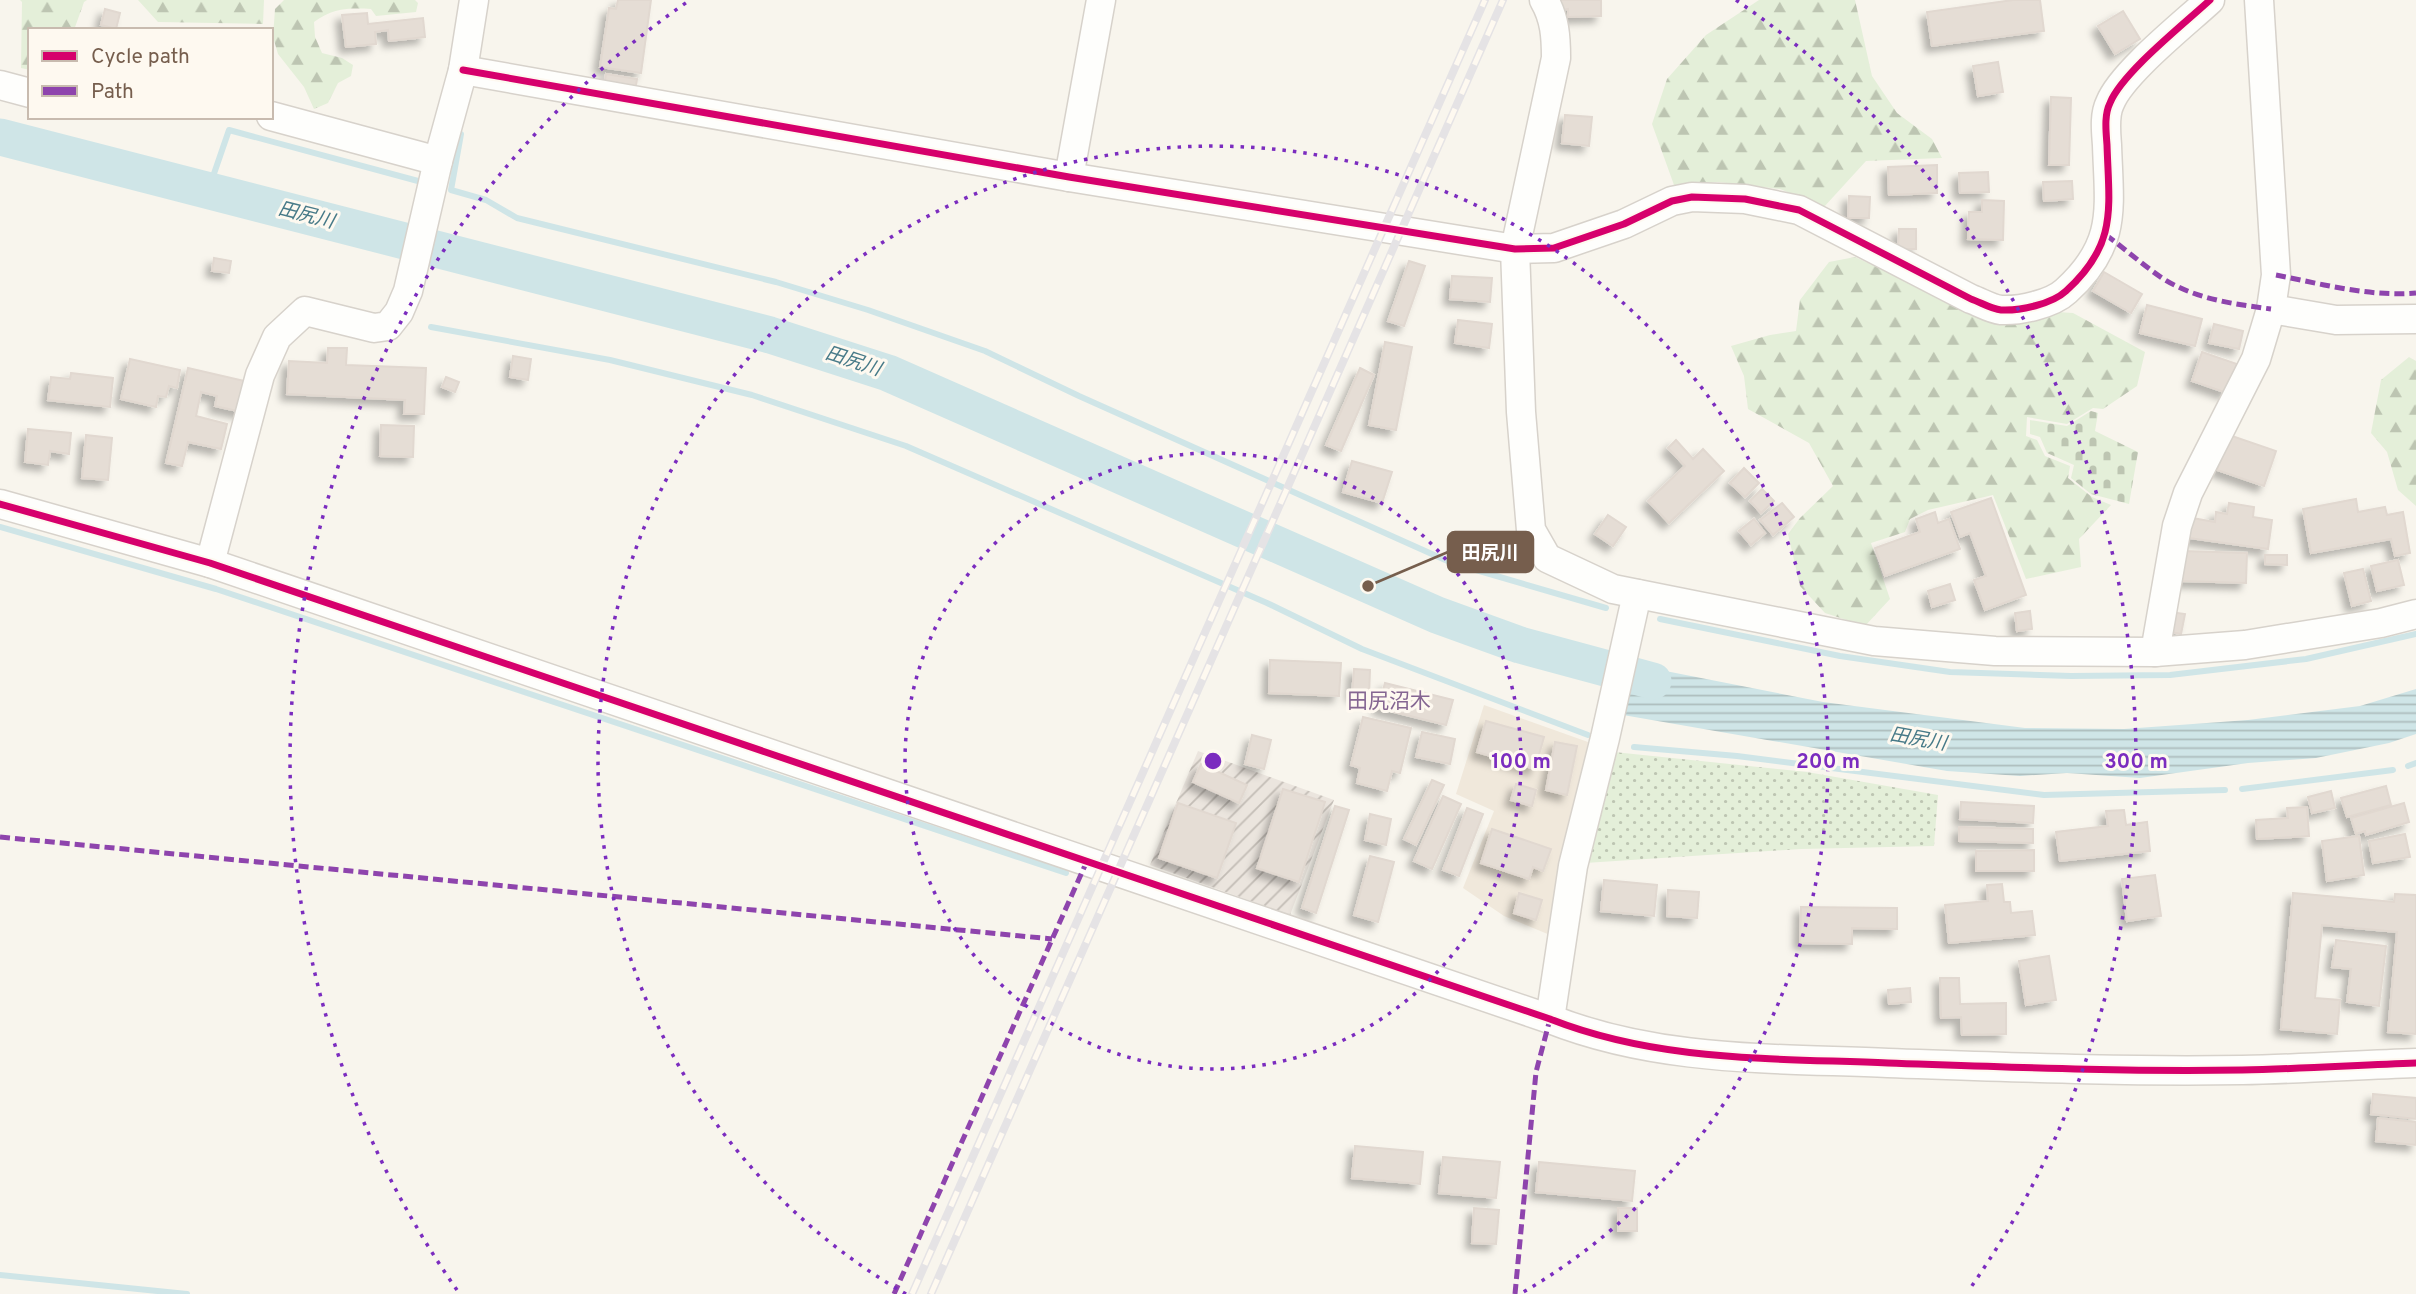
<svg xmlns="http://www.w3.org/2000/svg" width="2416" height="1294" font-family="Overpass,'Noto Sans JP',sans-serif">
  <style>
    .residential { fill: #f0e8db }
    .industrial { fill: url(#industrial-furrows) }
    .grass { fill: url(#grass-dots) }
    .forest { fill: url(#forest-firs) }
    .cemetery { fill: url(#cemetery-stones) }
    .water { fill: url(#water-rules) }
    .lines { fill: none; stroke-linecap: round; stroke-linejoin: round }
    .stream { stroke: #cfe5e7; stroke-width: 6 }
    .river { stroke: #cfe5e7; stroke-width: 37 }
    .building { fill: #e5ddd5; stroke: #e1d8d0; stroke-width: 2; filter: url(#shadow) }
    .minor-casing { stroke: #d7d2cb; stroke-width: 31 }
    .minor { stroke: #fefefc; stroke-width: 28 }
    .rail-casing { stroke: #e5e3e5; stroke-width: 8 }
    .rail { stroke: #fef9f0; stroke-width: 5; stroke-dasharray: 16; stroke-linecap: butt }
    .quiet { stroke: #8e44ad; stroke-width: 5; stroke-dasharray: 10 5; stroke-linecap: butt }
    .cycleway-casing { stroke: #fef9f0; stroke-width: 11 }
    .cycleway { stroke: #d6006c; stroke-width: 7 }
    .ring { fill: none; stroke: #7b2cbf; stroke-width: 3.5; stroke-dasharray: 3.5 7 }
    .labels { text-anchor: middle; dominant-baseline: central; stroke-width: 6; stroke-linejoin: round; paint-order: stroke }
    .water-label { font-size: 19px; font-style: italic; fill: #477a88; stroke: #fef9f0 }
    .quarter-label { font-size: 21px; fill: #856692; stroke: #fef9f0 }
    .centre { fill: #7b2cbf; stroke: #fef9f0; stroke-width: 3.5 }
    .ring-label { font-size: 21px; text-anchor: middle; font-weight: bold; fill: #7b2cbf; stroke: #fef9f0; stroke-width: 6; stroke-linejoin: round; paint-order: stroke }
    .leader { fill: none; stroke: #765e4d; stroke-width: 2.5 }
    .callout-dot { fill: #765e4d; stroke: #fef9f0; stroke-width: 2.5 }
    .callout { fill: #765e4d; stroke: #765e4d; stroke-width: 2.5 }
    .callout-label { font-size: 19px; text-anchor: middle; font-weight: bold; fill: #fff }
  </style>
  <defs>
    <pattern id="industrial-furrows" width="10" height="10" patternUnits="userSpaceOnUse" patternTransform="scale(1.75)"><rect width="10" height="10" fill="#ebe5de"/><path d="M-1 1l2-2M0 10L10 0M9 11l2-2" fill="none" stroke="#c3bdb6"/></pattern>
    <pattern id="grass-dots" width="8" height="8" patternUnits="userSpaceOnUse" patternTransform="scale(1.75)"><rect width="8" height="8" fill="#e4efd9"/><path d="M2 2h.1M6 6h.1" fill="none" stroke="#bdc5b2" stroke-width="1.8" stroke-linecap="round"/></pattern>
    <pattern id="forest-firs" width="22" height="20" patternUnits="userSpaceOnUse" patternTransform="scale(1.75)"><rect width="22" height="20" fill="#e4efd9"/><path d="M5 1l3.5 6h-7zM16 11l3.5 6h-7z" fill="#bdc5b2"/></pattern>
    <pattern id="cemetery-stones" width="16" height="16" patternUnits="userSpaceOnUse" patternTransform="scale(1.75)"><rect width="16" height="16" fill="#e4efd9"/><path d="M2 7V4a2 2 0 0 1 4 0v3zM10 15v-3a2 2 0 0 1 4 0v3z" fill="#bdc5b2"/></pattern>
    <pattern id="water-rules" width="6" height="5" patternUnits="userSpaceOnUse" patternTransform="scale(1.75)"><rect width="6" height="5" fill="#cfe5e7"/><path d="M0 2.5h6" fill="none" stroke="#adbdbd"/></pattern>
    <filter id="shadow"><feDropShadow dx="-6" dy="6" stdDeviation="3.5" flood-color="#0004"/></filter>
  </defs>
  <rect width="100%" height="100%" fill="#f8f5ed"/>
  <path class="residential" d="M1484,705L1588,742L1550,935L1504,916L1463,888L1494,811L1456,794Z"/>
  <path class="industrial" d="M1198,751L1334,800L1290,915L1150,865Z"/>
  <path class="grass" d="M1614,752L1807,772L1938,795L1934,846L1801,849L1585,863Z"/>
  <g class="forest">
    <path d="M20,0H87L84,2L74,30H30V70L21,68L22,2Z"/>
    <path d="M138,0H264L263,24L158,22Z"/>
    <path d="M284,0H415L418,3L416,12L376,16L371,9C349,8 333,8 314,22L315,37L322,53L342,58L353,65L351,76L338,83L328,103L314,109L304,87L278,54L273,37L275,9Z"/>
    <path d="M1759,0H1855L1872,76L1897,113L1932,139L1942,158L1866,161L1824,207L1780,189L1718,182L1674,185L1652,124L1667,79L1706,35Z"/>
    <path d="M1855,257L1918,286L2041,311L2073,313L2145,352L2137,386L2103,409L2093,408L2067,424L2027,417L2026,436L2037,440L2045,456L2070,466L2068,478L2092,497L2111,505L2079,539L2081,567L2026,579L1993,495L1928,510L1910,519L1905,532L1871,543L1890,599L1865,626L1825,613L1800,586L1788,534L1800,518L1833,486L1809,443L1748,409L1744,376L1731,346L1770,335L1796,331L1800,300L1829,262Z"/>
    <path d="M2409,357L2416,361V506L2398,490L2387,452L2371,433L2381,380Z"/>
  </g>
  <path class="cemetery" d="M2091,411L2098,413L2095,431L2138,452L2129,504L2091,494L2071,478L2074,465L2047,453L2040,437L2030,434V420L2067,426Z"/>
  <path class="water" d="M1635,665L1823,702L2025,728L2124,729L2248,720L2360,706L2416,689V734L2389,743L2316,758L2248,763L2140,778L2067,773L2020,776L1947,771L1623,715Z"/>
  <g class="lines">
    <g class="stream">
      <path d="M455,132L461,134L451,190L486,200L517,218L776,282L868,310L985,351L1079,396L1452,563L1606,608"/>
      <path d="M208,191L229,130L418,181"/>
      <path d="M431,327L610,360L752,395L906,446L1267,603L1362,649L1588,735"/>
      <path d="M0,527L216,589L1066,873"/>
      <path d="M1660,619L1840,656L1950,672L2071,676L2170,675L2306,659L2416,634"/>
      <path d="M1634,747L1737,756L2044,795L2225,790"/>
      <path d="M2408,766L2416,763"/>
      <path d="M2242,789L2393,770"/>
      <path d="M0,1275L187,1294"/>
    </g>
    <path class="river" d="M0,137L770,335L888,373L1437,615L1520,645L1653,681"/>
  </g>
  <g class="building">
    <path d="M618,0H651L641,73L600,67L609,8L616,9Z"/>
    <path d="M1561,0H1601V16L1568,17V9L1561,10Z"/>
    <path d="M2013,0H2040L2044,31L1932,46L1927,12Z"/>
    <path d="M105,9L120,13L116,29L101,25Z"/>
    <path d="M2123,11L2140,39L2115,54L2098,26Z"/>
    <path d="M367,13L368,24L423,18L425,37L389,41L388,30L375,32L376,44L346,47L342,15Z"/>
    <path d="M1998,62L2003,92L1978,96L1973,66Z"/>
    <path d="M606,74L637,79L635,92L604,88Z"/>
    <path d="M2051,97L2071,98L2069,165H2049Z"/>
    <path d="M1565,115L1592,117L1589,146L1562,143Z"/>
    <path d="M1937,165V193L1889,195L1888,167Z"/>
    <path d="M1988,172L1989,192L1960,193L1959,173Z"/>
    <path d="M2072,181L2073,199L2044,201L2043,182Z"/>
    <path d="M1849,196L1870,197L1869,218H1848Z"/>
    <path d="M1982,200L2004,201L2003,240L1968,239L1969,212H1982Z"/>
    <path d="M1899,229H1916V249H1898Z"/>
    <path d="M214,258L231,261L229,273L212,271Z"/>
    <path d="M1409,261L1425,266L1404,326L1388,321Z"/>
    <path d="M2104,272L2142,294L2131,313L2093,291Z"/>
    <path d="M1452,276L1492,278L1490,302L1450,299Z"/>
    <path d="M2147,305L2202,319L2195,346L2140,333Z"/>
    <path d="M1458,320L1492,324L1489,348L1455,343Z"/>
    <path d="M2214,324L2243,331L2239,349L2209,343Z"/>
    <path d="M1385,342L1412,347L1396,430L1369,425Z"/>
    <path d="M328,348H347L346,365L426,368L424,414H404L405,400L287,394L289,361L327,363Z"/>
    <path d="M2202,352L2237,364L2227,393L2192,381Z"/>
    <path d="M513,356L531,359L528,380L510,377Z"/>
    <path d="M130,359L180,370L177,388L169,386L166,397L158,396L156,407L121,399Z"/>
    <path d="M188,368L253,383L246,413L215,406L217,396L201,392L196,416L227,424L221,449L188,442L182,466L166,463Z"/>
    <path d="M1360,368L1374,375L1341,451L1326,445Z"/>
    <path d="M71,373L113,378L110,407L48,400L51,377L70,379Z"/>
    <path d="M446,377L459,382L455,392L442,387Z"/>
    <path d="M381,425L414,426L413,457L380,456Z"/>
    <path d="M28,429L71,433L69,454L50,451L48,465L25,462Z"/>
    <path d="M86,435L112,438L108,480L82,478Z"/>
    <path d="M2229,435L2276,451L2264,486L2217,470Z"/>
    <path d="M1676,440L1693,459L1703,449L1724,471L1669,523L1648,501L1685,466L1668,448Z"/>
    <path d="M1352,461L1392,472L1382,503L1343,492Z"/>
    <path d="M1744,468L1759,483L1745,497L1730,483Z"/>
    <path d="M1762,489L1774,501L1761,513L1750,501Z"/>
    <path d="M1991,498L2026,595L1985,610L1974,580L1986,576L1970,533L1960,537L1951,512Z"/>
    <path d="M2356,499L2358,512L2385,507L2387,515L2403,512L2410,553L2395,556L2391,539L2311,553L2303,509Z"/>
    <path d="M1782,503L1794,517L1773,535L1760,520Z"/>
    <path d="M2229,503L2254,507L2253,517L2272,520L2268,549L2189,538L2192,518L2215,522L2216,512L2227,514Z"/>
    <path d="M1935,512L1938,523L1949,519L1960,549L1885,576L1875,548L1920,532L1916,519Z"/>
    <path d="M1608,515L1626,527L1613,546L1595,534Z"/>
    <path d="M1754,519L1765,533L1751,545L1739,531Z"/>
    <path d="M2183,551L2247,553L2246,583L2182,581Z"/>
    <path d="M2265,555H2287V565L2265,564Z"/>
    <path d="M2398,560L2404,585L2377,591L2371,566Z"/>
    <path d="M2363,569L2371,601L2352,606L2344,573Z"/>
    <path d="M1950,584L1955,600L1932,607L1928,591Z"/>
    <path d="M2030,611L2032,629L2017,631L2015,613Z"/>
    <path d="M2170,612L2185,614L2181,634L2166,631Z"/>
    <path d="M1270,660L1341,663L1339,696L1269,693Z"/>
    <path d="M1354,669L1370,670L1369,696L1352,695Z"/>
    <path d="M1385,683L1453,700L1446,725L1378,708Z"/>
    <path d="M1363,717L1411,728L1400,773L1392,771L1387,791L1357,783L1360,768L1351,765Z"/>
    <path d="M1486,721L1544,737L1535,769L1477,752Z"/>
    <path d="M1422,732L1455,739L1450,764L1416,757Z"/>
    <path d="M1252,735L1271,740L1264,769L1245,764Z"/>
    <path d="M1555,742L1577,746L1567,795L1546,790Z"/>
    <path d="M1201,764L1247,785L1239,803L1193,782Z"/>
    <path d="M1432,780L1444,785L1416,845L1404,839Z"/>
    <path d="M1516,784L1536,790L1532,806L1511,800Z"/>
    <path d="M2386,786L2391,805L2347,817L2341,798Z"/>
    <path d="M1283,789L1325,802L1299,882L1257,868Z"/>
    <path d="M2331,791L2335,808L2312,813L2308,797Z"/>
    <path d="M1443,796L1461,804L1432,869L1414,861Z"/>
    <path d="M1961,802L2034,806L2033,823L1960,819Z"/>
    <path d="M1178,803L1236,823L1217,878L1159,858Z"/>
    <path d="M2404,803L2409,822L2366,835L2365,831L2356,834L2351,818Z"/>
    <path d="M1335,806L1349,810L1316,913L1302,908Z"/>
    <path d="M2307,807L2309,836L2257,839L2256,820L2288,818L2287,808Z"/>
    <path d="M1467,808L1483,814L1459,876L1443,870Z"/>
    <path d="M2124,810L2126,825L2147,822L2150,851L2060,861L2056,832L2108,826L2106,811Z"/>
    <path d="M1370,814L1391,819L1386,845L1365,840Z"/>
    <path d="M1959,827L2033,829V843L1959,841Z"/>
    <path d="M1492,829L1551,849L1543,871L1533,867L1529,879L1481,863Z"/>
    <path d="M2405,834L2410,857L2373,863L2369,841Z"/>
    <path d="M2359,836L2364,875L2327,881L2322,841Z"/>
    <path d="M2034,850V871H1976V851Z"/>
    <path d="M1370,856L1394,862L1378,922L1354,915Z"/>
    <path d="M2155,875L2161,916L2127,921L2122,879Z"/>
    <path d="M1604,880L1657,885L1654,916L1601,911Z"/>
    <path d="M2002,884L2004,902H2010L2011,913L2032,911L2035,935L1949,943L1945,905L1988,901L1987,885Z"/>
    <path d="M1668,890L1699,892L1697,918L1667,916Z"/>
    <path d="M1519,893L1542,900L1536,920L1514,913Z"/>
    <path d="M2293,893L2394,902L2395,894L2416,895V1034L2388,1032L2397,932L2322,925L2315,998L2340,1000L2337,1034L2281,1029Z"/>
    <path d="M1801,907L1897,908V929L1852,928V944L1800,943Z"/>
    <path d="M2336,940L2386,946L2379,1006L2347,1002L2351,969L2332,967Z"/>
    <path d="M2049,956L2056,1000L2026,1005L2019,961Z"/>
    <path d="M1940,978H1959L1960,1004L2006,1003V1034L1962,1035L1961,1017L1941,1018Z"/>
    <path d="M1910,988L1911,1002L1889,1004L1888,990Z"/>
    <path d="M2373,1094L2416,1098V1119L2371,1114Z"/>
    <path d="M2378,1118L2416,1122V1145L2376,1141Z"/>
    <path d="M1355,1146L1423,1152L1420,1184L1352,1178Z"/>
    <path d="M1443,1157L1500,1162L1496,1198L1439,1193Z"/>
    <path d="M1539,1162L1635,1171L1632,1201L1536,1192Z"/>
    <path d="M1474,1208L1499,1210L1496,1244L1472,1243Z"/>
    <rect x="1618" y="1208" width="19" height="23"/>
  </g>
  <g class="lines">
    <g class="minor-casing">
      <g id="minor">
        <path d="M1544,0C1555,19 1556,37 1556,58L1515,249L1521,412L1531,530L1547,558L1613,589L1874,641L1995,651L2155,652L2245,645L2381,623L2416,614"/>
        <path d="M463,70L1069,177L1515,249L1554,248L1624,224L1672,201L1692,197L1745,199L1799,210L1971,299C1980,302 1991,309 2001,310C2020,311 2052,304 2066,291C2118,244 2109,208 2107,145C2106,131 2104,115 2110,103C2122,73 2184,24 2210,0"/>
        <path d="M0,85L30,93"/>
        <path d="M271,116L438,161"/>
        <path d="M1069,177L1101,0"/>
        <path d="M2271,309L2336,320L2416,319"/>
        <path d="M0,504L210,563L1550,1019C1659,1062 1772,1058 1888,1063C2006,1067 2124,1072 2242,1070C2300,1069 2358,1065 2416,1063"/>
        <path d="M210,563L260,375L277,337L305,311L374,328L388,326L399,312L408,291L438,161L463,70L474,0"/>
        <path d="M2155,652L2177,526L2188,493L2256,359L2271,309L2276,275L2259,0"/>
        <path d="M1550,1019L1573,866L1605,738L1637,594"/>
      </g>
    </g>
    <use href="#minor" class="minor"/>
    <g class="rail-casing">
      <g id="rail">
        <path d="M912,1294L1485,0"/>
        <path d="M931,1294L1503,0"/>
      </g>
    </g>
    <use href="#rail" class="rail"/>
    <g class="quiet">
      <path d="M2106,235C2125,249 2143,265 2162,278C2195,299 2233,304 2271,309"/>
      <path d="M2276,275C2322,284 2369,297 2416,293"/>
      <path d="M0,837L1052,939"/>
      <path d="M894,1294L1087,861"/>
      <path d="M1515,1294L1536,1072L1550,1019"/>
    </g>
    <g class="cycleway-casing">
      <g id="cycleway">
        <path d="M463,70L1069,177L1515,249L1554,248L1624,224L1672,201L1692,197L1745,199L1799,210L1971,299C1980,302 1991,309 2001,310C2020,311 2052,304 2066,291C2118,244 2109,208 2107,145C2106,131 2104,115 2110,103C2122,73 2184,24 2210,0"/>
        <path d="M0,504L210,563L1550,1019C1659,1062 1772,1058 1888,1063C2006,1067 2124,1072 2242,1070C2300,1069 2358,1065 2416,1063"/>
      </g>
    </g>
    <use href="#cycleway" class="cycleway"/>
  </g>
  <g class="ring">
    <circle cx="1213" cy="761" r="308"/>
    <path d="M906 1294A615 615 0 1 1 1520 1294"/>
    <path d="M457 1290A923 923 0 0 1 690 0M1736 0A923 923 0 0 1 1969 1290"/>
  </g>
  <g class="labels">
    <g class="water-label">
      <text transform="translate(306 216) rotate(14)">田尻川</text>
      <text transform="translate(853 362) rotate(18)">田尻川</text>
      <text transform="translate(1918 740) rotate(10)">田尻川</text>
    </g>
    <g class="quarter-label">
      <text x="1389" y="702">田尻沼木</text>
    </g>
  </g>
  <circle cx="1213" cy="761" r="10" class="centre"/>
  <g class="ring-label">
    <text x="1521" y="768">100 m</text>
    <text x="1828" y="768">200 m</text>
    <text x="2136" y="768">300 m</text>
  </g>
  <path class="leader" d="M1368 586L1448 552"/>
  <circle class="callout-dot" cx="1368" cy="586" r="7"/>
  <rect class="callout" x="1448" y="532" width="85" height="40" rx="7"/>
  <g class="callout-label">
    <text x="1490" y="559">田尻川</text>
  </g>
  <rect x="28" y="28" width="245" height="91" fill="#fef9f0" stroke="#c8bbaf" stroke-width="2"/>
  <rect x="42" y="51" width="35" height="10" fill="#d6006c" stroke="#c8bbaf" stroke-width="2"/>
  <text x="91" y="63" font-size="21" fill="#765e4d">Cycle path</text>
  <rect x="42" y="86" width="35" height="10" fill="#8e44ad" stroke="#c8bbaf" stroke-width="2"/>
  <text x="91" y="98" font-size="21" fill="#765e4d">Path</text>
</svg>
